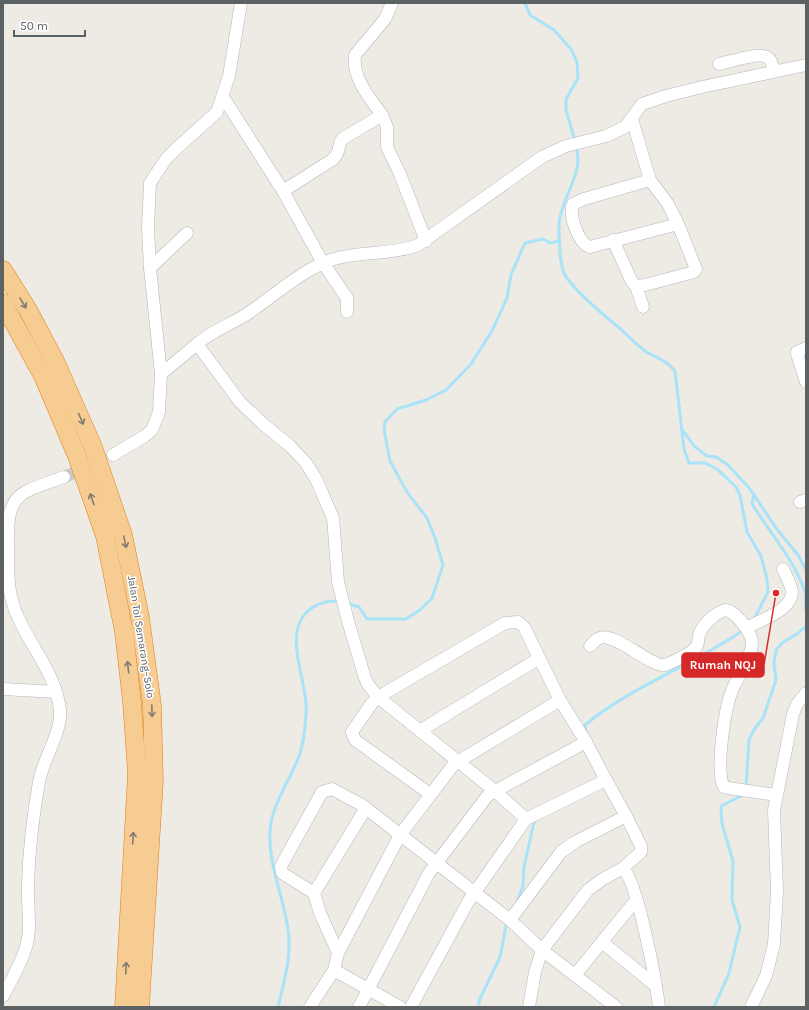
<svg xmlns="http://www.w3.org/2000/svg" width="809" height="1010" font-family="Karla,sans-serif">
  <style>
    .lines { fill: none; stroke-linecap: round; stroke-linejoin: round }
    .stream { stroke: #a9e3f9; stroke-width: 3 }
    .minor-tunnel { stroke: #cac8c4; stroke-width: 12; stroke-dasharray: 12 6; stroke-linecap: butt }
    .minor-casing { stroke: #b5b7ba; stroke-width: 13 }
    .highway-casing { stroke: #e27e10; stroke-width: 19 }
    .minor { stroke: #fff; stroke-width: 12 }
    .highway { stroke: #f6cc93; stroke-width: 18 }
    .oneway { stroke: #827c70 }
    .labels { text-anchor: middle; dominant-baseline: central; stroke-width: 3; stroke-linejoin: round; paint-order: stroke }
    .street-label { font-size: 11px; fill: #5c6164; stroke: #fff }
    .leader { fill: none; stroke: #d62828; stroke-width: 1.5 }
    .callout-dot { fill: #d62828; stroke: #fff; stroke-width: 1.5 }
    .callout { fill: #d62828; stroke: #d62828; stroke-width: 1.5 }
    .callout-label { font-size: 12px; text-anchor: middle; font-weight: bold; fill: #fff }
  </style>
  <rect width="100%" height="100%" fill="#eeeae4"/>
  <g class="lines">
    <g class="stream">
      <path d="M525,3L530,15L554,30L571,49L577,62L578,78L566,99V110L575,141"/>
      <path d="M576,146C585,174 560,198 559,225C559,237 560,263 564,273C571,287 599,311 611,321C623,330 633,342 645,351C657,359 664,358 675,371L684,449L689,463H705L717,469L736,487L740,495L747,532L761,556L767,579L768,592L754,619"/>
      <path d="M682,429L694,446L707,456L716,457L728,465L750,489L776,528L798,555L806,570"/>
      <path d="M754,494L752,504C770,533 794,559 805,592C807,598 804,604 806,610"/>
      <path d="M347,603L359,607L367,619H406L420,610L432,598L443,565L435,538L427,518L407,492L390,461L384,430L385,422L397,409L426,400L446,390L471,364L492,331L507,298L511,275L525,243L543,239L550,243L559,241"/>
      <path d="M586,733L585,725C622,694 672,673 713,649C724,642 735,637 744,629"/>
      <path d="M746,788L749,740L755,728L763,718L776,680L774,663L776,650L782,643L797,634L806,626"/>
      <path d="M517,902L523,886L524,867L534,822L535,821"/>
      <path d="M278,1007C284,982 292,956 288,930C284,897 268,865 270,832C271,805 290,781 299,756C304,744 305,727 306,714C309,688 288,647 300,622C307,606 324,600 340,601"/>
      <path d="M479,1007V1001L500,957L507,921"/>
      <path d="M714,1007L729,973L740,927L732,900L733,861L722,824L721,806L743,795"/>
    </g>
    <path class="minor-tunnel" d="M64,477L89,467"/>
    <g class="minor-casing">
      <g id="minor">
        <path d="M719,64C729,62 759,52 767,57C772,60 773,67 773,71"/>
        <path d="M223,97L283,191L323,263L347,298V312"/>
        <path d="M382,115C369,97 352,78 355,55L385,19L392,3"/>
        <path d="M650,180L584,199L573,204C568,214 579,245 590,247L678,224"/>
        <path d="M283,191L332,160C342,151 337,146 342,139L382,115L387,127V147L400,174L426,241"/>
        <path d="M613,240L632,282L636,286L645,285L694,272L696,269L678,224L668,204L650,180L632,119"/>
        <path d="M150,268L187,233"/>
        <path d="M636,286L643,307"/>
        <path d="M806,348L797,352V354L806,382"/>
        <path d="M161,374L197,344"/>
        <path d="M113,455L145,436L152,430L159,412L161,374L150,268L148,228L150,183L166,159L176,149L217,112L229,76L241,3"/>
        <path d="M800,502L806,500"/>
        <path d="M747,628C759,620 792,611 792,592C791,584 786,576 783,569"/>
        <path d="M590,646C593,643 596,639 600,638C614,632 652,667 664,665C670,664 693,652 696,647C699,644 698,639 699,635C702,625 715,613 725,610C735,610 752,633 752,643C752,656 738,676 733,688C725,706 715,770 724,787L728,788L776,795"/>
        <path d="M3,689L56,692"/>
        <path d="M421,730L538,659"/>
        <path d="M526,819L606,780L586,742"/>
        <path d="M623,868L641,852V846L626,816"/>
        <path d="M314,893L282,873L281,866L322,792L332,789L362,805L510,920L542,950L616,1007"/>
        <path d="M510,920L561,852L575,842L626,816L606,780"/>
        <path d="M602,942L656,986"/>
        <path d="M338,953L400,835L454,764L560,700"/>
        <path d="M334,970L338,953L320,913L314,893L366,808"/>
        <path d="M575,975L636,900"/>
        <path d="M3,996C11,981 21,964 26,947C32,928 27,904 28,884C29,850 33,816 39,782C43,759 62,732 60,710C56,674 32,649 18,617C7,594 8,571 8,546C7,492 17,494 64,477"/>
        <path d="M310,1007L334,970L400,1007"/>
        <path d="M359,1007L429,873L488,795L586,742L560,700L524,627L518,622L505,623L385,693L372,703L352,732L355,740L430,794"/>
        <path d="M411,1007L468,902L526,819L495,791L378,697L367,683L364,675L348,621L338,582L333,518L316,479L306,463L290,446L262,423L240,402L197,344C213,330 230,325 247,314C272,297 306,267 334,259C362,251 391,255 418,245L542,157L566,146L606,136L625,127L642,104L666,96L702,87L806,65"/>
        <path d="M529,1007L535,972L542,950L588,890L603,879L623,868C638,883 656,982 659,1007"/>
        <path d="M751,1007L766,976L774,944L777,891L774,810L793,714L797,704L806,693"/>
      </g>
    </g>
    <g class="highway-casing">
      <g id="highway">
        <path d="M3,270L28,310L56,363L93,447L123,535L140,617L152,705L154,781L140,1007"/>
        <path d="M3,303L43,376L77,456L105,536L124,632L132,702L137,774L124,1007"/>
      </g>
    </g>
    <use href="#minor" class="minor"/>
    <use href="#highway" class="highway"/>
  </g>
  <defs><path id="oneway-shaft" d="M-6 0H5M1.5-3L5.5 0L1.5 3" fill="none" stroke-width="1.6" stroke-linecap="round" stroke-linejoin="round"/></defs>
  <g class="oneway">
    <use href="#oneway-shaft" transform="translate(23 303) rotate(58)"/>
    <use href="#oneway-shaft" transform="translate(81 419) rotate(66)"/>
    <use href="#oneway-shaft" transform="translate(92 499) rotate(-109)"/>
    <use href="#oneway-shaft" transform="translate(125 542) rotate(78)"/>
    <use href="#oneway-shaft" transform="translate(128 667) rotate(-97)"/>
    <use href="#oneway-shaft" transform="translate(152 711) rotate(88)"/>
    <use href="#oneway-shaft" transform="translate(133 838) rotate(-87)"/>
    <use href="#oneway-shaft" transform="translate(126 968) rotate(-87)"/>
  </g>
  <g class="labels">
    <g class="street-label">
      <text transform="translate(141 637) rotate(81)">Jalan Tol Semarang–Solo</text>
    </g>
  </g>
  <path class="leader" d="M776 593L764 665"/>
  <circle class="callout-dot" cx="776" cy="593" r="4"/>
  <rect class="callout" x="682" y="653" width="82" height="24" rx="4"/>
  <g class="callout-label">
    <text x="723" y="669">Rumah NQJ</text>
  </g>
  <rect width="809" height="1010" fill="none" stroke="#5c6164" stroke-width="8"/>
  <path d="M14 30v6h71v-6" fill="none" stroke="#5c6164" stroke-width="2"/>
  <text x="20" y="30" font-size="12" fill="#5c6164" stroke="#ffffff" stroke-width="3" paint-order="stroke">50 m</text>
</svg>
